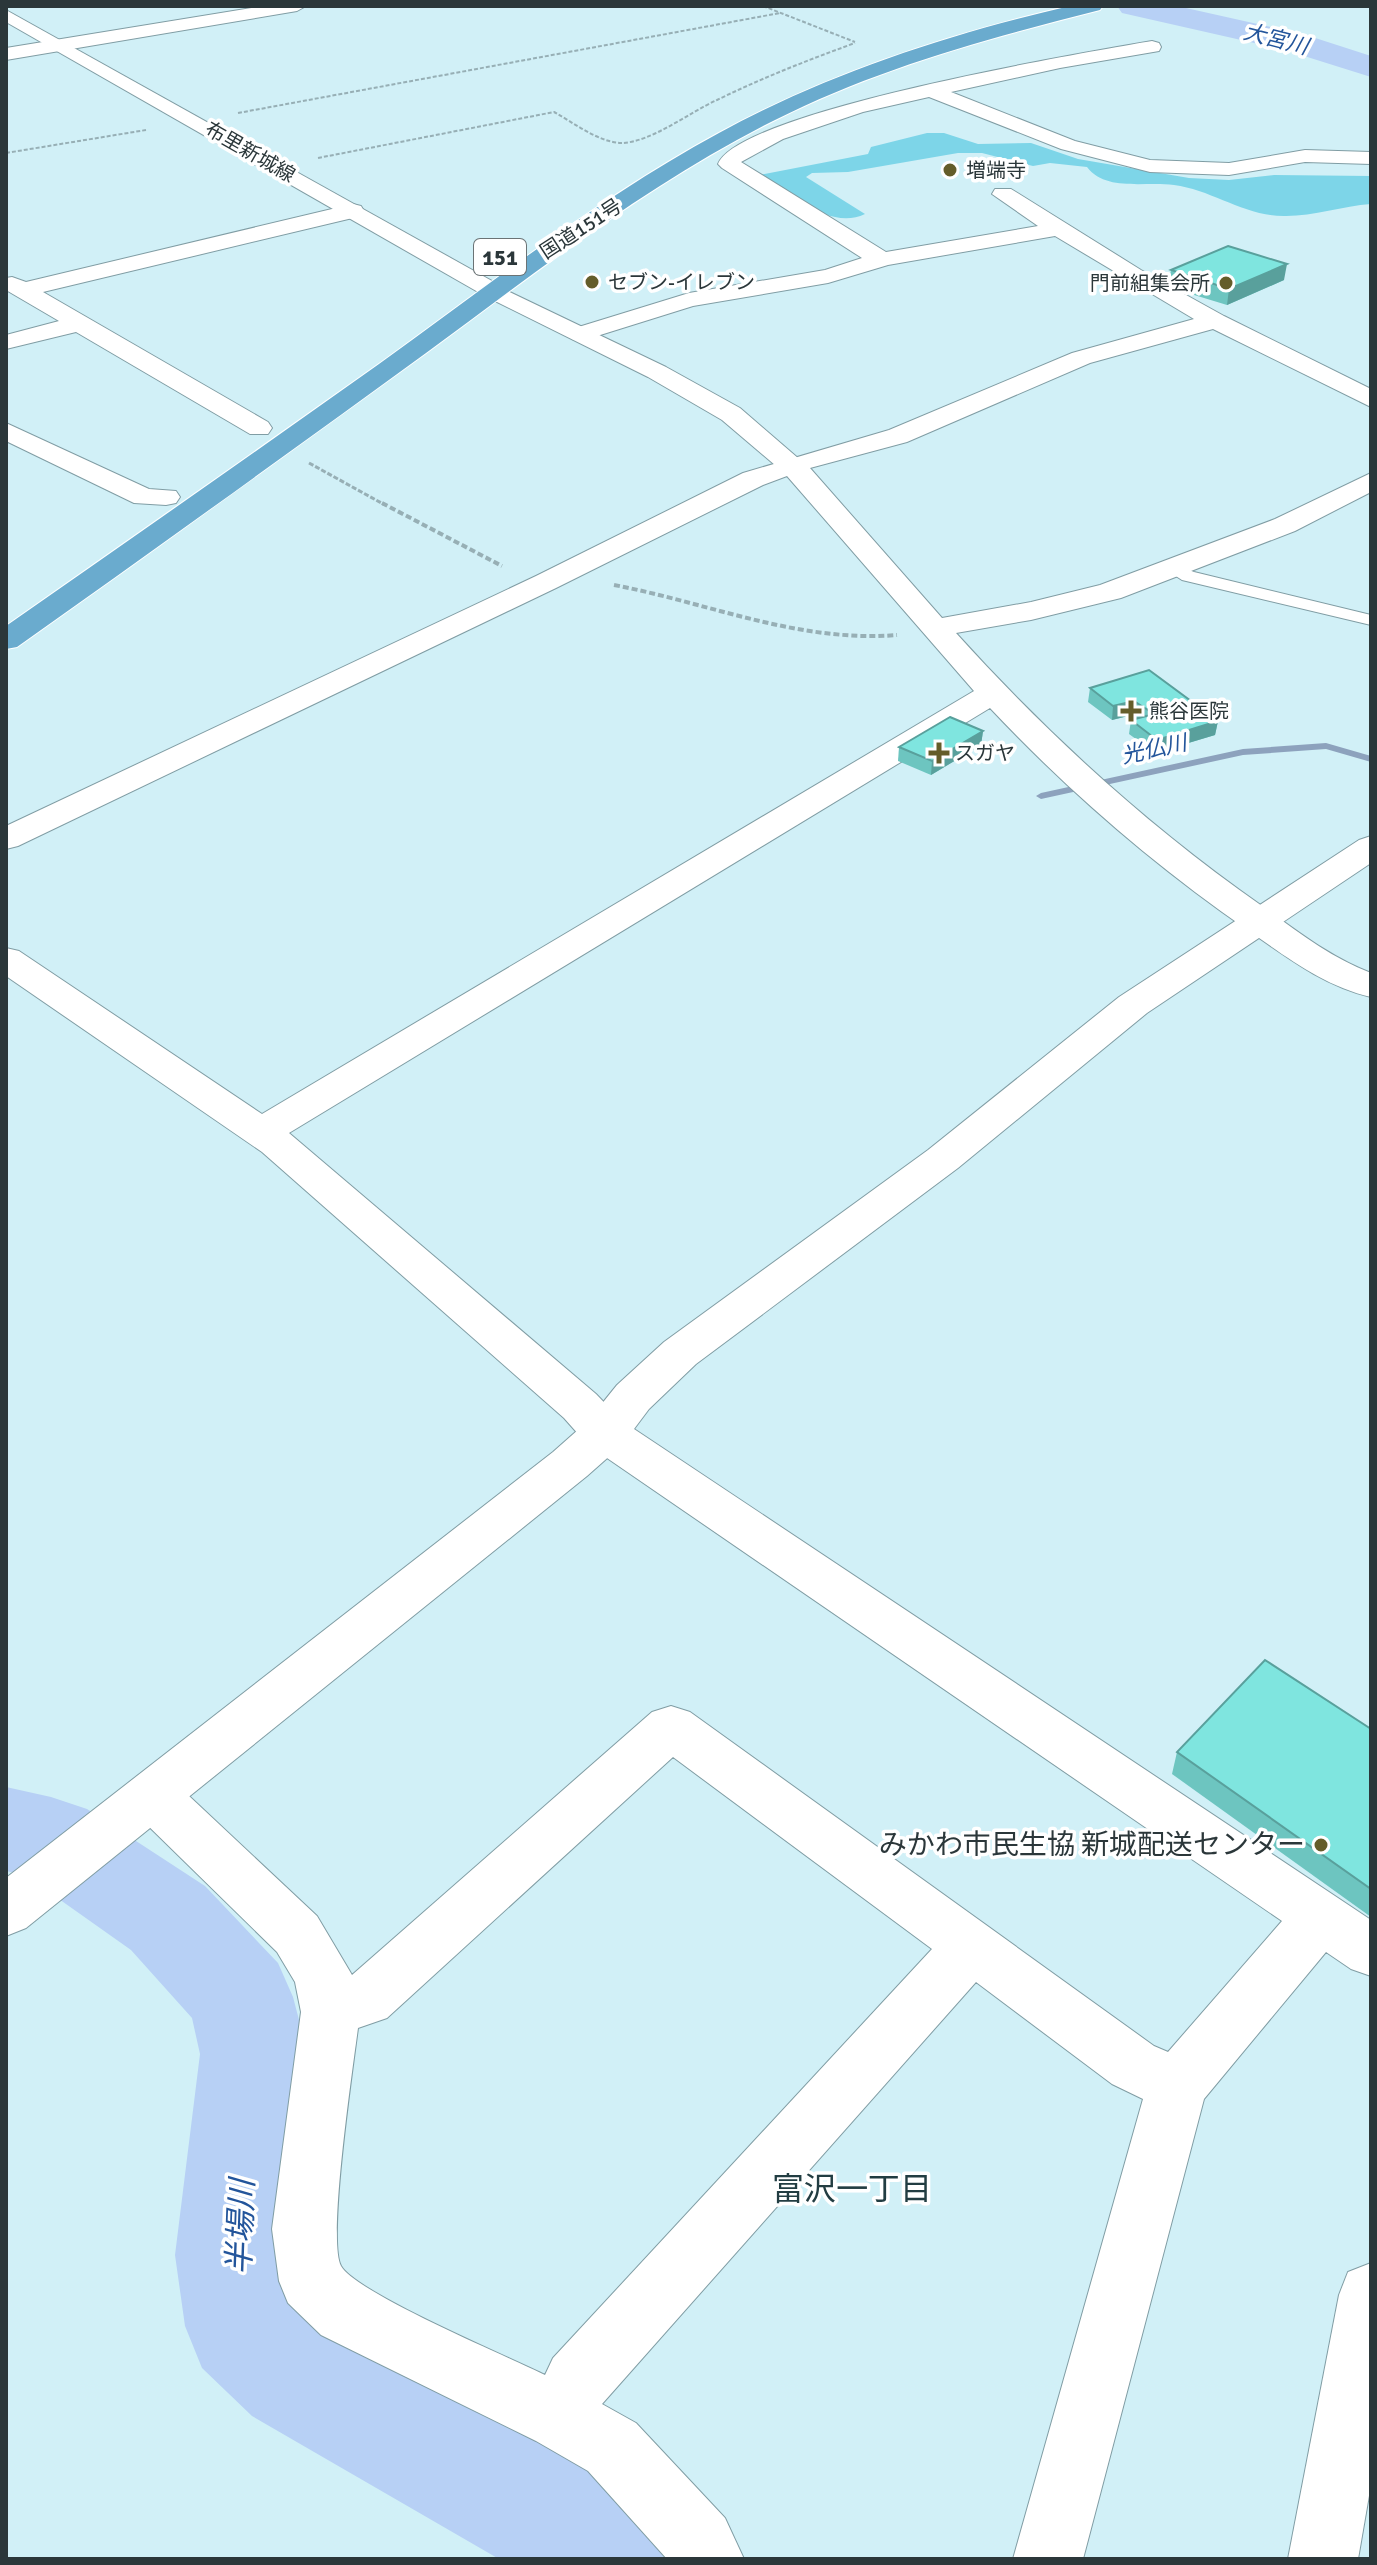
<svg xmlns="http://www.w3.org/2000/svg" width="1377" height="2565" font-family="Signika,'Noto Sans JP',sans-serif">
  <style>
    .green { fill: #7dd5e8 }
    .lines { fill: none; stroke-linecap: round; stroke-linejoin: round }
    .stream { fill: #8da2bd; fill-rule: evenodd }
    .river { fill: #b7d0f5; fill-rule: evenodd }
    .service-casing { stroke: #809da4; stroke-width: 2 }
    .minor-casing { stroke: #809da4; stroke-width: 2 }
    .tertiary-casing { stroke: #809da4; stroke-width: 2 }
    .secondary-casing { stroke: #809da4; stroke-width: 2 }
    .trunk-casing { stroke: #fff; stroke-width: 2 }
    .path-far2 { stroke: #97afb5; stroke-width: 2; stroke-dasharray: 4 2; stroke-linecap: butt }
    .path-far1 { stroke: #97afb5; stroke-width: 3; stroke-dasharray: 5 2; stroke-linecap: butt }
    .path { stroke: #97afb5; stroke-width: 4; stroke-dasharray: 6 3; stroke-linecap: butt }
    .service { fill: #fff; fill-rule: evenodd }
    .minor { fill: #fff; fill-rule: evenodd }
    .tertiary { fill: #fff; fill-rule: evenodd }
    .secondary { fill: #fff; fill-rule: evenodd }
    .trunk { fill: #6aabce; fill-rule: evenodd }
    .wall { fill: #6dc5c0 }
    .shaded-wall { fill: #59a09c }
    .building { fill: #7fe5df; stroke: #59a09c; stroke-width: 2 }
    .poi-dot { fill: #645d2a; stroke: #fff; stroke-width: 3 }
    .labels { text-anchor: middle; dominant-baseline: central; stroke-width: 7; stroke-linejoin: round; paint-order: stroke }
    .far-street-label { font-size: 20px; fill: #2b373a; stroke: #fff }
    .far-poi-label { font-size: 20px; fill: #2b373a; stroke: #fff; text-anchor: start }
    .far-water-label { font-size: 22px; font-style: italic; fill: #23559b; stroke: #fff }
    .shield { fill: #fff; stroke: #6b7375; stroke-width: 2 }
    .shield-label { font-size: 22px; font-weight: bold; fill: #2b373a }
    .near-poi-label { font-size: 28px; fill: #2b373a; stroke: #fff; text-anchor: end }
    .near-neighbourhood-label { font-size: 32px; fill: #223d42; stroke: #fff }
    .near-water-label { font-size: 32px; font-style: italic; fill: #23559b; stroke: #fff }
  </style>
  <rect width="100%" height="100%" fill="#d1f0f7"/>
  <path class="green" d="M927,133H944L978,144L1031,143L1078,159L1189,178L1229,180L1274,175L1371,176V204C1343,206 1314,216 1286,216C1245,217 1213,190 1174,185C1145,181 1106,192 1087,167L1050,163L1033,166L982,153H958L848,172L812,173L806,177L865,214C830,231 789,193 759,175L868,154L871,147Z"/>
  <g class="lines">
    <path class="stream" d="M1326,743L1371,756V762L1326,749L1243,755L1041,799L1036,796L1041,793L1243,749Z"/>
    <g class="river">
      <path d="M1117,6H1177L1306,35L1371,56V77L1285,50L1122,13Z"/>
      <path d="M6,1787L51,1797L87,1809L205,1886L278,1963L293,1997L308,2054L291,2255L298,2295L338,2330L581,2465L645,2514L664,2559H499L252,2416L202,2368L185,2326L175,2255L200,2054L192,2018L131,1950L25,1875L6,1871Z"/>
    </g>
    <g class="service-casing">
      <path id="service" d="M1174,564L1194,572L1371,615V625L1182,580L1165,569Z"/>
    </g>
    <g class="minor-casing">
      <g id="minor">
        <path d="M264,6H306L297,11L6,60V48Z"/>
        <path d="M1152,41L1159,43L1161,47L1159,51L1060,68L951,92L1075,141L1150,160L1229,163L1305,150L1371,152V164L1305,162L1229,175L1150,172L1061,149L929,97L863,112L783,139L741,162L886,252L1038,226L992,194L995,189H1011L1141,270L1224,316L1371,389V407L1213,329L1090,363L907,442L810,468L942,618L1031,602L1100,585L1275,519L1371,473V492L1295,531L1121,598L1031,620L956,633C1048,735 1149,827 1262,906C1297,931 1331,958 1371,973V997C1324,986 1288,958 1249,931C1155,866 1068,791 990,708L289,1133L596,1394L622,1421L1371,1920V1976L1351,1969L1326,1952L1204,2099L1083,2559H1013L1143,2099L1112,2084L976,1982L602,2404L636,2423L725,2518L744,2559H667L588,2471L536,2441L321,2335L288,2303L279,2281L272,2229L301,2012L295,1982L277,1952L134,1812L126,1796L134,1780L153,1773L172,1780L317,1916L352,1975L652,1712L671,1706L690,1712L1154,2046L1168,2052L1282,1921L588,1445L564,1418L262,1152L6,976V948L19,951L262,1114L974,691L787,476L763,485L556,588L18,846L6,849V826L536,576L743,473L889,430L1072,353L1194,319L1055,236L888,265L828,283L693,306L581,341L572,339L569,334L572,329L689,293L825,270L862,258L722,168L718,164C739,111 1087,52 1152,41ZM673,1757L932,1949L553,2358L545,2375C509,2357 356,2293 341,2266C327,2240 353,2067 358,2028L387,2018Z"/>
        <path d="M353,204L361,206L364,211L361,216L43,292L268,422L272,428L268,434H250L76,332L6,349V335L59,321L6,290V278L12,277L26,282Z"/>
        <path d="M6,423L149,489L176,491L180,497L176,503L166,505L134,503L6,441Z"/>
        <path d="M1371,2263V2484L1358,2559H1288L1339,2295L1348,2272Z"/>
      </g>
    </g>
    <g class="tertiary-casing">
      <g id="tertiary">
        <path d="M493,284L666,367L740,408L806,465L802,471H782L722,420L648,377L485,296L481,291L485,286Z"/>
        <path d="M1371,836V863L1147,1013L958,1168L696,1364L649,1409L622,1445L587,1476L26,1928L6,1936V1878L553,1452L588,1421L617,1385L664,1342L928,1150L1119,997L1359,840Z"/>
      </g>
    </g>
    <g class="secondary-casing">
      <path id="secondary" d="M6,10L501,286L505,291L501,296H485L6,22Z"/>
    </g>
    <g class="trunk-casing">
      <path id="trunk" d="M1070,6H1103L1100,10C989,38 878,68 775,120C649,183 539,270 426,353C290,452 154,550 17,647L6,649V626C131,539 255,452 379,364C490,284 599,198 719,133C829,73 949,34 1070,6Z"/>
    </g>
    <g class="path-far2">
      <path d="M763,6L855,42"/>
      <path d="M238,113L780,13"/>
      <path d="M6,153L146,130"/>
      <path d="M318,158L554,112C574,123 598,142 621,143C650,143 690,112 717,100C762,78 808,60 855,43"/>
    </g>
    <path class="path-far1" d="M309,463L385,505"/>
    <g class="path">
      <path d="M382,503L502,566"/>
      <path d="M614,585C709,603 799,643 897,635"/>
    </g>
    <use href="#service" class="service"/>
    <use href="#minor" class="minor"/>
    <use href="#tertiary" class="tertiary"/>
    <use href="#secondary" class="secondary"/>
    <use href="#trunk" class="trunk"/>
  </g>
  <g class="wall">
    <path d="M1171,270L1284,280L1227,305L1168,287Z"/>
    <path d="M1090,688L1218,721L1215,735L1155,753L1129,734L1131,720L1137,718L1132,715L1112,720L1088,702Z"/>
    <path d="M983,731L981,745L931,775L898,761L899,747Z"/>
    <path d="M1371,1729V1917L1172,1774L1177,1752Z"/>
  </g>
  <g class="shaded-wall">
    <path d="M1287,264L1284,280L1227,305L1229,289Z"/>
    <path d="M1134,701L1132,715L1112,720L1113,706Z"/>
    <path d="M1218,721L1215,735L1155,753L1157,740Z"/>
    <path d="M983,731L981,745L931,775L932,761Z"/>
  </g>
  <g class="building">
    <path d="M1228,246L1287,264L1229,289L1171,270Z"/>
    <path d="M1149,670L1218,721L1157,740L1131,720L1154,714L1134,701L1113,706L1090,688Z"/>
    <path d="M950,717L983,731L932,761L899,747Z"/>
    <path d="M1265,1660L1371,1729V1889L1177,1752Z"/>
  </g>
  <g class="poi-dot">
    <circle cx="950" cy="170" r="8"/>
    <circle cx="592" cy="282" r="8"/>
    <circle cx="1226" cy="283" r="8"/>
    <path d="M1127 699h8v8h8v8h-8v8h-8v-8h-8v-8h8z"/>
    <path d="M935 741h8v8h8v8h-8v8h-8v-8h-8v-8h8z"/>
    <circle cx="1321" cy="1845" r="8"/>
  </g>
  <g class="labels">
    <g class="far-street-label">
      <text transform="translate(250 152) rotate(30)">布里新城線</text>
      <text transform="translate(581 229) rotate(-33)">国道151号</text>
    </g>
    <g class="far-poi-label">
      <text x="966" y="170">増端寺</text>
      <text x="608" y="282">セブン-イレブン</text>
      <text x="1210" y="283" text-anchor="end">門前組集会所</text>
      <text x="1149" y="711">熊谷医院</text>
      <text x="955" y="753">スガヤ</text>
    </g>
    <g class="far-water-label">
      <text transform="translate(1276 39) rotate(14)">大宮川</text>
      <text transform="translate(1154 749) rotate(-12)">光仏川</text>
    </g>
    <rect class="shield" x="474" y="239" width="52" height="36" rx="6"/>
    <g class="shield-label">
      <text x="500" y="257">151</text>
    </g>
    <g class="near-poi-label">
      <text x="1305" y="1845">みかわ市民生協 新城配送センター</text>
    </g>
    <g class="near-neighbourhood-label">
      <text x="852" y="2189">富沢一丁目</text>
    </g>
    <g class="near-water-label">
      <text transform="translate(241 2227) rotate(-88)">半場川</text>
    </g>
  </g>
  <rect width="1377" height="2565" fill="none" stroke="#2b373a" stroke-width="16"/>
</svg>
